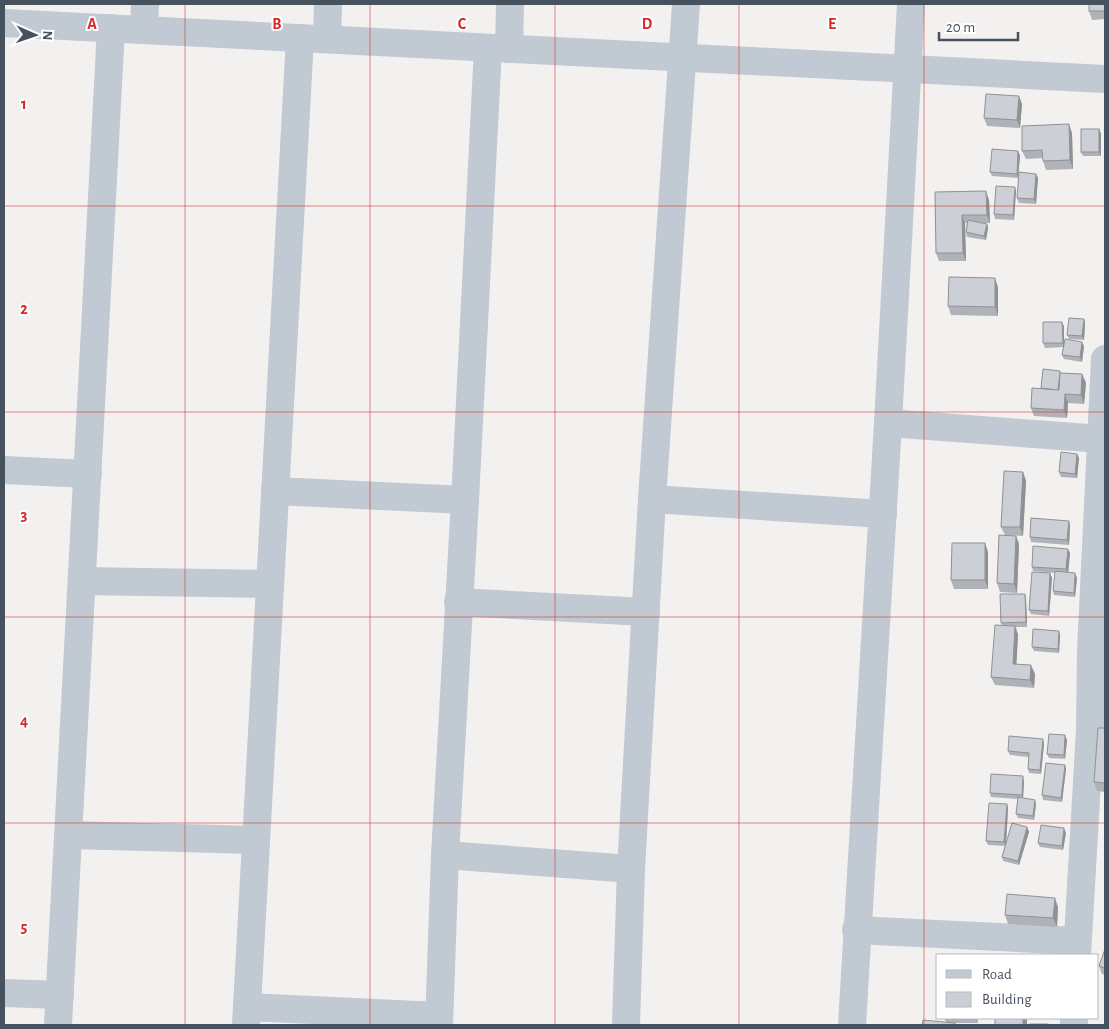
<svg xmlns="http://www.w3.org/2000/svg" width="1109" height="1029" font-family="'Alegreya Sans',sans-serif">
  <style>
    .lines { fill: none; stroke-linecap: round; stroke-linejoin: round }
    .minor { stroke: #c1c9d3; stroke-width: 28 }
    .tertiary { stroke: #c1c9d3; stroke-width: 28 }
    .wall { fill: #afb2b7 }
    .shaded-wall { fill: #8f9195 }
    .building { fill: #cccfd5; stroke: #8f9195 }
    .grid { fill: none; stroke: #d62828; stroke-width: 1; stroke-opacity: 0.55 }
    .grid-label { font-size: 16px; text-anchor: middle; font-weight: bold; fill: #d62828; stroke: #fff; stroke-width: 4; stroke-linejoin: round; paint-order: stroke }
  </style>
  <rect width="100%" height="100%" fill="#f3f0f0"/>
  <g class="lines">
    <g class="minor">
      <path d="M144,30L145,4"/>
      <path d="M327,39L328,4"/>
      <path d="M509,49L510,4"/>
      <path d="M888,423L1101,439"/>
      <path d="M4,470L88,474"/>
      <path d="M275,491L465,500"/>
      <path d="M652,499L883,514"/>
      <path d="M82,581L270,584"/>
      <path d="M458,602L646,612"/>
      <path d="M69,835L256,840"/>
      <path d="M445,855L631,869"/>
      <path d="M856,930L1077,941"/>
      <path d="M1077,955L1090,730L1091,651L1105,359"/>
      <path d="M4,993L60,995"/>
      <path d="M247,1007L439,1016"/>
      <path d="M58,1025L111,28"/>
      <path d="M246,1025L300,38"/>
      <path d="M439,1025L445,855L465,500L488,48"/>
      <path d="M626,1025L631,869L652,499L686,4"/>
      <path d="M1074,1025V1018"/>
    </g>
    <g class="tertiary">
      <path d="M4,23L1105,79"/>
      <path d="M852,1025L888,423L911,4"/>
    </g>
  </g>
  <g class="wall">
    <path d="M1105,4V19L1092,20L1089,11Z"/>
    <path d="M1022,104L1020,128L987,126L984,118Z"/>
    <path d="M1099,129L1101,134V156H1083L1081,152Z"/>
    <path d="M1072,133L1073,169L1046,170L1043,161V158L1026,159L1022,151Z"/>
    <path d="M1018,151L1020,156L1018,178L992,176L990,172Z"/>
    <path d="M1036,174L1038,178L1036,204L1019,203L1017,198Z"/>
    <path d="M1016,191L1014,220L995,219L994,214Z"/>
    <path d="M935,192L989,200L990,223H982L987,224L988,228L986,240L967,237L966,232L967,223H965L966,261H939L936,253Z"/>
    <path d="M998,287V316L951,315L948,306Z"/>
    <path d="M1084,319L1085,323L1084,340L1069,339L1067,335Z"/>
    <path d="M1064,326V341L1084,346L1082,362L1064,359L1062,355L1063,347L1045,348L1043,343Z"/>
    <path d="M1061,373L1082,374L1086,383L1084,404L1068,403L1067,418L1034,416L1031,408L1041,389Z"/>
    <path d="M1077,454L1079,458L1077,478L1061,477L1059,472Z"/>
    <path d="M1023,472L1026,481L1023,536L1005,535L1001,527Z"/>
    <path d="M1070,525L1069,545L1031,542L1030,537Z"/>
    <path d="M1016,536L1019,544L1017,593L1000,592L997,583Z"/>
    <path d="M988,552V589H954L951,580Z"/>
    <path d="M1070,553L1068,573L1077,578L1075,597L1054,595L1053,591L1055,573L1033,571L1032,567Z"/>
    <path d="M1050,573L1052,578L1049,616L1031,614L1029,610Z"/>
    <path d="M1026,598L1027,627H1016L1018,635L1016,664L1035,674L1034,688L995,685L991,677L1002,625L1001,623Z"/>
    <path d="M1059,631L1060,635L1059,653L1034,651L1032,647Z"/>
    <path d="M1105,728V792L1097,791L1094,782Z"/>
    <path d="M1067,740L1065,759L1049,758L1047,754Z"/>
    <path d="M1044,744L1041,774L1029,773L1028,769L1029,757L1010,755L1008,751Z"/>
    <path d="M1065,765L1066,769L1062,802L1043,800L1042,795Z"/>
    <path d="M1024,781L1023,798L1036,804L1034,820L1018,818L1016,814L1018,799L991,797L990,793Z"/>
    <path d="M1007,804L1008,808L1006,841L1027,827L1029,832L1019,865L1003,861L1002,857L1005,846L988,845L986,841Z"/>
    <path d="M1066,833L1063,850L1040,847L1038,843Z"/>
    <path d="M1058,907L1057,927L1008,924L1005,915Z"/>
    <path d="M1105,949V975L1102,974L1099,966Z"/>
    <path d="M944,1018H978V1023H956V1025L946,1022Z"/>
  </g>
  <g class="shaded-wall">
    <path d="M1019,96L1022,104L1020,128L1017,120Z"/>
    <path d="M1069,124L1072,133L1073,169L1070,160Z"/>
    <path d="M1099,129L1101,134V156L1099,152Z"/>
    <path d="M1018,151L1020,156L1018,178L1017,174Z"/>
    <path d="M1036,174L1038,178L1036,204L1034,199Z"/>
    <path d="M1015,187L1016,191L1014,220L1013,215Z"/>
    <path d="M986,191L989,200L990,223L987,215Z"/>
    <path d="M962,215L965,223L966,261L963,253Z"/>
    <path d="M987,224L988,228L986,240L984,236Z"/>
    <path d="M995,278L998,287V316L995,307Z"/>
    <path d="M1084,319L1085,323L1084,340L1082,336Z"/>
    <path d="M1062,322L1064,326V347L1063,343Z"/>
    <path d="M1082,342L1084,346L1082,362L1080,357Z"/>
    <path d="M1082,374L1086,383L1084,404L1081,395Z"/>
    <path d="M1065,394L1068,403L1067,418L1064,410Z"/>
    <path d="M1077,454L1079,458L1077,478L1075,474Z"/>
    <path d="M1023,472L1026,481L1023,536L1020,527Z"/>
    <path d="M1069,521L1070,525L1069,545L1067,540Z"/>
    <path d="M1016,536L1019,544L1017,593L1014,584Z"/>
    <path d="M985,543L988,552V589L985,580Z"/>
    <path d="M1068,549L1070,553L1068,574L1066,569Z"/>
    <path d="M1050,573L1052,578L1049,616L1048,611Z"/>
    <path d="M1075,573L1077,578L1075,597L1074,593Z"/>
    <path d="M1025,594L1026,598L1027,627L1026,622Z"/>
    <path d="M1015,626L1018,635L1016,673L1013,664Z"/>
    <path d="M1059,631L1060,635L1059,653L1058,649Z"/>
    <path d="M1031,665L1035,674L1034,688L1030,680Z"/>
    <path d="M1065,735L1067,740L1065,759L1064,755Z"/>
    <path d="M1043,739L1044,744L1041,774L1040,770Z"/>
    <path d="M1065,765L1066,769L1062,802L1061,798Z"/>
    <path d="M1023,776L1024,781L1023,799L1022,795Z"/>
    <path d="M1035,800L1036,804L1034,820L1033,816Z"/>
    <path d="M1007,804L1008,808L1006,846L1004,842Z"/>
    <path d="M1027,827L1029,832L1019,865L1018,861Z"/>
    <path d="M1064,828L1066,833L1063,850L1062,846Z"/>
    <path d="M1055,898L1058,907L1057,927L1053,918Z"/>
    <rect x="1023" y="1018" width="4" height="7"/>
  </g>
  <g class="building">
    <rect x="1089" y="4" width="16" height="7"/>
    <path d="M986,94L1019,96L1017,120L984,118Z"/>
    <path d="M1069,124L1070,160L1043,161L1042,150L1022,151V126Z"/>
    <rect x="1081" y="129" width="18" height="23"/>
    <path d="M992,149L1018,151L1017,174L990,172Z"/>
    <path d="M1019,172L1036,174L1034,199L1017,198Z"/>
    <path d="M996,186L1015,187L1013,215L994,214Z"/>
    <path d="M986,191L987,215H962L963,253H936L935,192Z"/>
    <path d="M968,220L987,224L984,236L966,232Z"/>
    <path d="M949,277L995,278V307L948,306Z"/>
    <path d="M1069,318L1084,319L1082,336L1067,335Z"/>
    <path d="M1043,322H1062L1063,343H1043Z"/>
    <path d="M1065,339L1082,342L1080,357L1062,355Z"/>
    <path d="M1043,369L1060,371L1058,390L1041,388Z"/>
    <path d="M1060,373L1082,374L1081,395L1065,394L1064,410L1031,408L1032,388L1059,390Z"/>
    <path d="M1061,452L1077,454L1075,474L1059,472Z"/>
    <path d="M1004,471L1023,472L1020,527H1001Z"/>
    <path d="M1031,518L1069,521L1067,540L1030,537Z"/>
    <path d="M999,535L1016,536L1014,584L997,583Z"/>
    <path d="M952,543H985V580H951Z"/>
    <path d="M1033,546L1068,549L1066,569L1032,567Z"/>
    <path d="M1055,571L1075,573L1074,593L1053,591Z"/>
    <path d="M1032,572L1050,573L1048,611L1029,610Z"/>
    <path d="M1000,594H1025L1026,622L1001,623Z"/>
    <path d="M995,625L1015,626L1013,664L1031,665L1030,680L991,677Z"/>
    <path d="M1033,629L1059,631L1058,649L1032,647Z"/>
    <path d="M1098,728H1105V783L1094,782Z"/>
    <path d="M1049,734L1065,735L1064,755L1047,754Z"/>
    <path d="M1009,736L1043,739L1040,770L1028,769L1029,753L1008,751Z"/>
    <path d="M1046,763L1065,765L1061,798L1042,795Z"/>
    <path d="M991,774L1023,776L1022,795L990,793Z"/>
    <path d="M1018,797L1035,800L1033,816L1016,814Z"/>
    <path d="M989,803L1007,804L1004,842L986,841Z"/>
    <path d="M1012,823L1027,827L1018,861L1002,857Z"/>
    <path d="M1041,825L1064,828L1062,846L1038,843Z"/>
    <path d="M1007,894L1055,898L1053,918L1005,915Z"/>
    <path d="M1105,949V968L1099,966Z"/>
    <rect x="995" y="1018" width="28" height="7"/>
    <path d="M923,1020L955,1023V1025H922Z"/>
    <rect x="1030" y="1024" width="18" height="1"/>
  </g>
  <path class="grid" d="M185,4V1025M370,4V1025M555,4V1025M739,4V1025M924,4V1025M4,206H1105M4,412H1105M4,617H1105M4,823H1105"/>
  <g class="grid-label">
    <text x="92" y="29">A</text>
    <text x="277" y="29">B</text>
    <text x="462" y="29">C</text>
    <text x="647" y="29">D</text>
    <text x="832" y="29">E</text>
    <text x="24" y="109">1</text>
    <text x="24" y="314">2</text>
    <text x="24" y="520">3</text>
    <text x="24" y="726">4</text>
    <text x="24" y="932">5</text>
  </g>
  <rect width="1109" height="1029" fill="none" stroke="#47525f" stroke-width="10"/>
  <rect x="936" y="954" width="162" height="65" fill="#ffffff" stroke="#b5babf"/>
  <rect x="946" y="970" width="25" height="8" fill="#c1c9d3" stroke="#b5babf"/>
  <text x="982" y="979" font-size="15" fill="#47525f">Road</text>
  <rect x="946" y="992" width="25" height="15" fill="#cccfd5" stroke="#b5babf"/>
  <text x="982" y="1004" font-size="15" fill="#47525f">Building</text>
  <g transform="translate(35 35) rotate(92)" stroke="#ffffff" stroke-width="4" paint-order="stroke">
  <path d="M0-4L9 19L0 12L-9 19Z" fill="#47525f"/>
  <text y="-8" font-size="14" font-weight="bold" text-anchor="middle" fill="#47525f">N</text>
  </g>
  <path d="M939 32v8h79v-8" fill="none" stroke="#47525f" stroke-width="2.5"/>
  <text x="946" y="32" font-size="15" fill="#47525f" stroke="#ffffff" stroke-width="4" paint-order="stroke">20 m</text>
</svg>
